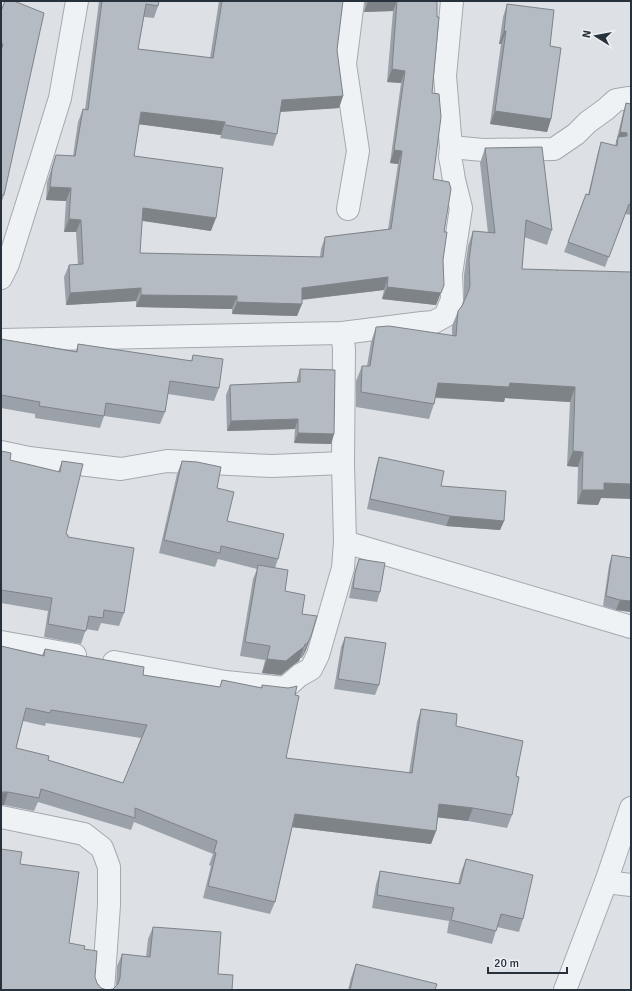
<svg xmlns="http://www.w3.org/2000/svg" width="632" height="991" font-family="Signika,sans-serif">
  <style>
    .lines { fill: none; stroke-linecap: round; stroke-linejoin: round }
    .minor-casing { stroke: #a3a9b0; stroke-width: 24 }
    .minor { stroke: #eff2f5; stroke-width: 22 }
    .wall { fill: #9ba1a8; fill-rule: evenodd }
    .shaded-wall { fill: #7e8388 }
    .building { fill: #b4bbc3; stroke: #7e8388; fill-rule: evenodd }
  </style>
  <rect width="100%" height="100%" fill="#dde1e6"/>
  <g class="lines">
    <g class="minor-casing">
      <g id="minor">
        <path d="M451,147L483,150L554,149L576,134L588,122L606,109L616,100L628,98H631"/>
        <path d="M348,209L358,151L345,64L353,1"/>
        <path d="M1,278L8,264L43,153L60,98L77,1"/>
        <path d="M1,340L342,333L422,323L434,322L445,316L452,300L451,274L461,208L454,180L452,167L450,157L451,147L445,76L452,1"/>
        <path d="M1,452L29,458L121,469L167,461L272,466L343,463"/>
        <path d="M345,542L631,627"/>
        <path d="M1,642L75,655"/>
        <path d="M114,662L226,682L285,688L300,675L311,669L318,655L343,568L345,542L343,463L344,349L342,333"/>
        <path d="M1,817L84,834L102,848L109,867V905L103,990"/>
        <path d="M606,882L631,885"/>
        <path d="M565,990L606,882L631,808"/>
      </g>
    </g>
    <use href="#minor" class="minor"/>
  </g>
  <g class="wall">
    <path d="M5,1L4,195L1,204V11Z"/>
    <path d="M99,1H159L158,6L154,18L144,17L138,49L210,58L219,1H343L337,50L343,96L339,108L280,112L277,134L273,146L220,138L221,135L139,124L134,156L211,231L142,221L140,253L320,257L321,249L325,237L388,229L398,164L390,163L401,83L387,82L393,11L364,12L365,1H437L432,93L433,179L444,232L443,260L439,298L436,305L382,299L384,290L302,300L297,316L232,314V309L136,307V301L66,305L64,277L69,265H78L76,232H64L66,201L46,200L47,182L56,155L73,156L78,122L83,109L85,110Z"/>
    <path d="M507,4L550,46L551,119L547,132L490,124L501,44H499L503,17Z"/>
    <path d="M626,103L631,104V215L625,214L605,267L564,252L586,194L588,195L598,152L601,142L615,146L623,113Z"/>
    <path d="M485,148L552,230L547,245L524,237L522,269L557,270L601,498L598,505L577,504L578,467L567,466L570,402L505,398L504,402L435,398L434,404L429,419L356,407V381L362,366H367L371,342L376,327L452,336V326L458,311L462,306L464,300V275L468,246L473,231L488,233L480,163Z"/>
    <path d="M1,339L76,351L78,344L191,361L193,355L219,388L214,401L168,394L165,412L160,424L104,416L100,428L35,418V414L1,408Z"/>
    <path d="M300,369L334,434L331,444L294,443L295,429L227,431L226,395L230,385L297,382V379Z"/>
    <path d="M1,451L10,460L58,472L62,461L66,534L124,613L119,626L101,623L98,631L86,629L81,644L44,637L48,611L1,603Z"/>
    <path d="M379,457L441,486L504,521L500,530L446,526L367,509L376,467Z"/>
    <path d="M182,461L217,488L227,521L278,559L275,568L285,591L302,614L317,616L306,650L302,658H300L299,661L292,666L281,675L262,673L265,660L240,656L253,579L257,569L218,559L215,567L159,553L177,474Z"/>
    <path d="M612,555L631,612L616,610L603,606L609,565Z"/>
    <path d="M359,559L380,592L377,602L349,598L352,583L356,568Z"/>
    <path d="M345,637L379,685L375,695L334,689L341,647Z"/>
    <path d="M1,646L42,655L45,649L143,675L220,687L222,680L261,688L262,685L295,695L286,758L409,773L417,722L421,709L456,726L516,776L512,815L507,828L468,821L438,817L436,831L431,844L292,827L275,902L270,914L203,898L211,866L209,865L213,854L134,822L131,830L38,802L34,811L4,805H1ZM23,721L45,726L46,723L141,738L123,783L48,760L16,748Z"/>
    <path d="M466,859L523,919L519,932L497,927L492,944L447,933L449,921L372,908L376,884L380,871L458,884L461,872Z"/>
    <path d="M20,864L69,943L84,949L95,977L97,983L101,988L107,990L113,989L116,986L117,966L122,954L146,957L148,939L153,927L218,974L232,990H1Z"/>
    <path d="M356,964L435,990H348L351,978Z"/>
  </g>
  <g class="shaded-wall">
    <path d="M368,1H397L393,11L364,12Z"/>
    <path d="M504,31H506L501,44H499Z"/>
    <path d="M392,69L405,71L401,83L387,82Z"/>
    <path d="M343,96L339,108L278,112L282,100Z"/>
    <path d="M495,111L551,119L547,132L490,124Z"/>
    <path d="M141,112L225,122L221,135L137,124Z"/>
    <path d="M620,132L627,133L623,143L618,137L617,142H616Z"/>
    <path d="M394,150L402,151L398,164L390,163Z"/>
    <path d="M50,187L71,188L66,201L46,200Z"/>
    <path d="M143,208L216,218L211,231L138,220Z"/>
    <path d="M69,219L81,220L76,232H64Z"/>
    <path d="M388,277L384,290L298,300L302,288Z"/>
    <path d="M444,285L436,305L382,299L387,287Z"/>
    <path d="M141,288L136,301L66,305L70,293Z"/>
    <path d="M141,295L237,296L232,309L136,307Z"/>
    <path d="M237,302L302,304L297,316L232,314Z"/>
    <path d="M438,383H510L575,387L570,402L505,398L504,402L432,397Z"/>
    <path d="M298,419L295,429L227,431L231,421Z"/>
    <path d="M298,433L334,434L331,444L294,443Z"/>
    <path d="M573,451L583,452L578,467L567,466Z"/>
    <path d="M604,483L631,484V499L601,498L598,505L577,504L582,490Z"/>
    <path d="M450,516L504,521L500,530L446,526Z"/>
    <path d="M620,600L631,601V612L616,610Z"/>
    <path d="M311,636L306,650L302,658L307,644Z"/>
    <path d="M304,647L299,661L292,666L281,675L262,673L267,659L297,652Z"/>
    <path d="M8,792L4,805H1V793Z"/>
    <path d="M439,804L473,808L468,821L434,817Z"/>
    <path d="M295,814L436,831L431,844L291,827Z"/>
  </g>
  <g class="building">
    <path d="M5,1H14L44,13L4,195H1V51L3,44L1,43V11Z"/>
    <path d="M102,1H159L158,6L146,4L138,49L213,58L222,1H343L337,50L343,96L282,100L277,134L225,125V122L141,112L134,156L223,168L216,218L143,208L140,253L323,257L325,237L391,229L402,151L394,150L405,71L392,69L397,1H437V17H439L432,93L439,94L441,117L433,179L449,182L451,189L444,232H447L443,260L444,285L441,293L387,287L388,277L302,288V304L237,302V296L141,295V288L70,293L69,265L83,264L81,220L69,219L71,188L50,187L52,169L56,155L75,156L83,109L88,110Z"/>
    <path d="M507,4L554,10L550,46L561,48L551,119L495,111L506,31H504Z"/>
    <path d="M626,103L631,104V205L629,204L609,257L568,242L586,194L589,195L601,142L617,146L618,137L627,136V133L620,132Z"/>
    <path d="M542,147L552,230L526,220L522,269L557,270V271V270L631,272V484L604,483V490H582L583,452L573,451L575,387L510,383L509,387L438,383L434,404L361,392L362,366H370L376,327L389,326L456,336L458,311L462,306L469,290L470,285L469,260L473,231L495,233L485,148Z"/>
    <path d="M1,339L77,352L78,344L192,361L193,355L223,359L219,388L170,381L165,412L106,403L104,416L39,406L40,402L1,395Z"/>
    <path d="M300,369L335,370L334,434L298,433V419L231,421L230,385L300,382Z"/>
    <path d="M1,451L11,453L10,460L60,472L62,461L83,464L66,534L68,535V537L134,548L124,613L104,610L103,618L89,616L86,631L48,624L52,598L1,590Z"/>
    <path d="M379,457L444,471L441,486L506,491L504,521L450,516L370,499Z"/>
    <path d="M182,461L197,462L221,467L217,488L234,492L227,521L284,534L278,559L221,546L220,553L164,540Z"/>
    <path d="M612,555L631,558V601L620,600L606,596Z"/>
    <path d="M359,559L385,563L380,592L353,588L355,573Z"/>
    <path d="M258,565L288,570L285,591L305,595L302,614L317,616L311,636L307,644H305L304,647L297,652L286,661L267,659L270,646L245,642Z"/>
    <path d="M345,637L386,643L379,685L338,679Z"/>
    <path d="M1,646L44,656L45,649L144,667L143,675L220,687L222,680L262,688V685L288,688L293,687L297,686L295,695L299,696L286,758L412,773L421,709L457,714L456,726L523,741L516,776L519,777L512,815L473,808L439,804L436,831L295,814L275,902L208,886L216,853L214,852L217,841L135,808V818L41,789L39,798L8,792H1ZM26,708L50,713L51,710L147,725L123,783L48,760L49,756L16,748Z"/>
    <path d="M1,849L22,852L20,864L79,872L69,943L85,946L84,949L97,951L95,977L97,983L101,988L107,990L113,989L118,984L120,978L122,954L150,957L153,927L221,932L218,974L233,975L232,990H1Z"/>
    <path d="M466,859L533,875L523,919L501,914L496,931L451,920L454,908L377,895L380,871L460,884Z"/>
    <path d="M356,964L437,984L435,990H350Z"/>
  </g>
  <rect width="632" height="991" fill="none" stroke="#27313c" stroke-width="4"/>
  <g transform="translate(596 36) rotate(281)" stroke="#ecf0f4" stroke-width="3" paint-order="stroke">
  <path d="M0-3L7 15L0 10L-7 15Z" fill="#27313c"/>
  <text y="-6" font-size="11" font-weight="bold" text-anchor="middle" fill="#27313c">N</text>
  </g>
  <path d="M488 967v6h79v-6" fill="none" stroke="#27313c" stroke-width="2"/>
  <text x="494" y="967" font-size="12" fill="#27313c" stroke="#ecf0f4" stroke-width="3" paint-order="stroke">20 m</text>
</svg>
